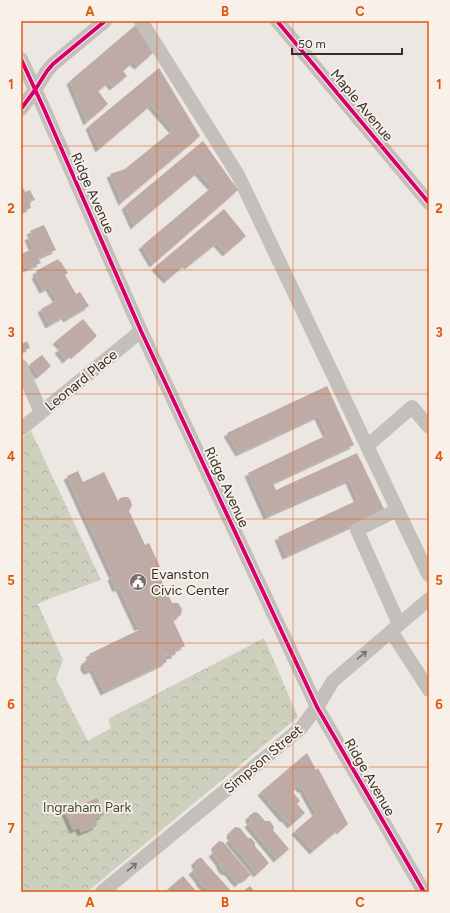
<svg xmlns="http://www.w3.org/2000/svg" width="450" height="913" font-family="Figtree,sans-serif">
<defs>
<pattern id="park-crowns" width="20" height="18" patternUnits="userSpaceOnUse"><rect width="20" height="18" fill="#ced0be"/><path d="M2 6a3 3 0 1 1 6 0M12 15a3 3 0 1 1 6 0" fill="none" stroke="#b2b3a3"/></pattern>
<filter id="shadow"><feDropShadow dx="-3.5" dy="3.5" stdDeviation="0" flood-color="#0004"/></filter>
</defs>
<rect width="100%" height="100%" fill="#ece7e3"/>
<!-- park -->
<path fill="url(#park-crowns)" d="M31 431 101 580 51 598 38 604 63 660 56 679 88 741 111 728 108 719 264 638 298 717 87 892H21V439Z"/>
<!-- building -->
<path fill="#beaba6" filter="url(#shadow)" d="M137 24 153 53 138 66 133 62 123 71 127 76 113 87 109 82 98 91 108 104 87 122 70 81Z
M159 68 200 136 122 202 110 174 125 169 173 130 151 105 99 149 89 126Z
M203 141 238 190 153 264 142 246 212 187 198 172 134 226 125 206Z
M21 186H22L25 192 30 190 35 200 29 202 31 208 21 212Z
M224 209 246 236 226 253 217 243 188 266 186 264 167 280 155 267Z
M44 225 56 250 38 258 41 263 26 269 21 258V254L33 249 28 237 32 235 30 231Z
M58 259 60 262H61L68 273 65 275 76 294 80 292 89 306 67 319 65 316 49 325 41 309 57 300 49 287 43 290 35 275 37 274 36 271Z
M83 319 97 336 74 356 73 354 66 360 58 350 62 347 56 341Z
M27 341 30 348 25 350 22 344Z
M42 355 51 366 39 376 30 364Z
M327 386 354 445 273 483 276 490 357 453 385 511 286 556 278 537 358 500 349 480 267 516 248 473 327 435 318 416 239 453 227 433Z
M78 471 83 482 104 472 118 501 120 498 124 497H128L131 501 132 506 129 511 145 545 149 543 160 567 156 569 172 603H178L182 609 181 614 180 616 176 618H172L185 646 176 650 175 655 170 656 166 655 164 656 167 662 104 692 93 669 89 671H87L84 667V663L86 660 91 658 89 654 143 628 141 626 138 628 119 587 116 589 111 577 113 576 67 476Z
M307 753 316 770 318 768 348 824 340 831 339 829 313 851 295 831 316 813 303 789H301L296 783 294 786 296 789 293 792 300 801 297 804 305 813 291 825 285 818 284 819 261 792Z
M97 798 104 815 94 820 97 826 81 833 79 828 73 830 65 812Z
M254 812 258 813 265 821H270L274 827 273 830 289 849 277 859 248 824 251 821 249 819V816Z
M235 827 240 828 248 838H251L255 843V846L269 863 257 874 229 840 232 837 230 835 231 831Z
M219 841 223 842 224 843 251 875 244 880 243 879 238 884 228 872 224 871 221 867 219 862 212 853 216 850 215 848V845Z
M199 858H202L204 861 232 892H210L207 888 204 887 200 883 199 880 192 871 197 867 195 864V861Z
M183 876 197 892H170L168 889Z
M250 886 255 892H242Z"/>
<g fill="none" stroke-linecap="round" stroke-linejoin="round">
<!-- minor -->
<path stroke="#c5bfbc" stroke-width="14" d="M141 21 238 175 427 572 429 575
M277 21 429 203
M21 59 44 109 141 331 317 707 424 892
M21 109 35 90 47 71 53 64 105 21
M21 366 41 413
M21 429 141 331
M367 446 412 407 429 427
M397 510 357 530 399 624
M391 631 429 690
M102 892 301 728 317 707 333 681 429 599"/>
<!-- cycleway casing -->
<g stroke="#f8f1ea" stroke-width="6">
<path id="cycleway" d="M277 21 429 203
M21 59 44 109 141 331 317 707 424 892
M21 109 35 90 47 71 53 64 105 21"/>
</g>
<!-- cycleway -->
<use href="#cycleway" stroke="#d6006c" stroke-width="4"/>
</g>
<!-- one-way arrows -->
<defs><path id="oneway-shaft" d="M-6 0H5M1.5-3L5.5 0L1.5 3" fill="none" stroke-width="1.6" stroke-linecap="round" stroke-linejoin="round"/></defs>
<g stroke="#766f6c">
<use href="#oneway-shaft" transform="translate(362 655) rotate(-40)"/>
<use href="#oneway-shaft" transform="translate(132 867) rotate(-40)"/>
</g>
<!-- grid -->
<path fill="none" stroke="#df570e" stroke-width="1" stroke-opacity="0.55" d="M157 21V892M293 21V892M21 146H429M21 270H429M21 394H429M21 519H429M21 643H429M21 767H429"/>
<!-- icons -->
<defs>
<g id="civic-disc" transform="scale(0.9)"><circle r="9.5" fill="#766e6b" stroke="#f8f1ea"/><path d="M-.6-6.5H3V-4.5H.6V-3L4-1V1h2V6H-6V1h2V-1L-.6-3ZM-1.2 2.5V6h2.4V2.5Z" fill="#fff"/></g>
</defs>
<g fill-rule="evenodd">
<use href="#civic-disc" x="138" y="582"/>
</g>
<g text-anchor="middle" stroke-width="3.5" stroke-linejoin="round" paint-order="stroke">
<!-- street labels -->
<g font-size="14" fill="#362d2a" stroke="#f8f1ea">
<text transform="translate(362 105) rotate(50)" y="5">Maple Avenue</text>
<text transform="translate(93 193) rotate(66)" y="5">Ridge Avenue</text>
<text transform="translate(81 380) rotate(-39)" y="5">Leonard Place</text>
<text transform="translate(227 487) rotate(65)" y="5">Ridge Avenue</text>
<text transform="translate(263 759) rotate(-40)" y="5">Simpson Street</text>
<text transform="translate(370 777) rotate(60)" y="5">Ridge Avenue</text>
</g>
<!-- poi labels -->
<g font-size="14" fill="#362d2a" stroke="#f8f1ea" text-anchor="start">
<text x="151" y="579">Evanston<tspan x="151" dy="16">Civic Center</tspan></text>
</g>
<!-- park labels -->
<g font-size="14" fill="#485130" stroke="#f8f1ea">
<text x="87" y="812">Ingraham Park</text>
</g>
</g>
<!-- border -->
<rect width="450" height="913" fill="none" stroke="#f8f1ea" stroke-width="44"/>
<!-- scale -->
<path d="M292 48v6h110v-6" fill="none" stroke="#362d2a" stroke-width="2"/>
<text x="298" y="48" font-size="12" fill="#362d2a" stroke="#f8f1ea" stroke-width="3" paint-order="stroke">50 m</text>
<rect x="22" y="22" width="406" height="869" fill="none" stroke="#df570e" stroke-width="1.5"/>
<g font-size="13" text-anchor="middle" font-weight="bold" fill="#df570e">
<text x="90" y="16">A</text>
<text x="225" y="16">B</text>
<text x="360" y="16">C</text>
<text x="11" y="89">1</text>
<text x="439" y="89">1</text>
<text x="11" y="213">2</text>
<text x="439" y="213">2</text>
<text x="11" y="337">3</text>
<text x="439" y="337">3</text>
<text x="11" y="461">4</text>
<text x="439" y="461">4</text>
<text x="11" y="585">5</text>
<text x="439" y="585">5</text>
<text x="11" y="709">6</text>
<text x="439" y="709">6</text>
<text x="11" y="833">7</text>
<text x="439" y="833">7</text>
<text x="90" y="907">A</text>
<text x="225" y="907">B</text>
<text x="360" y="907">C</text>
</g>
</svg>
